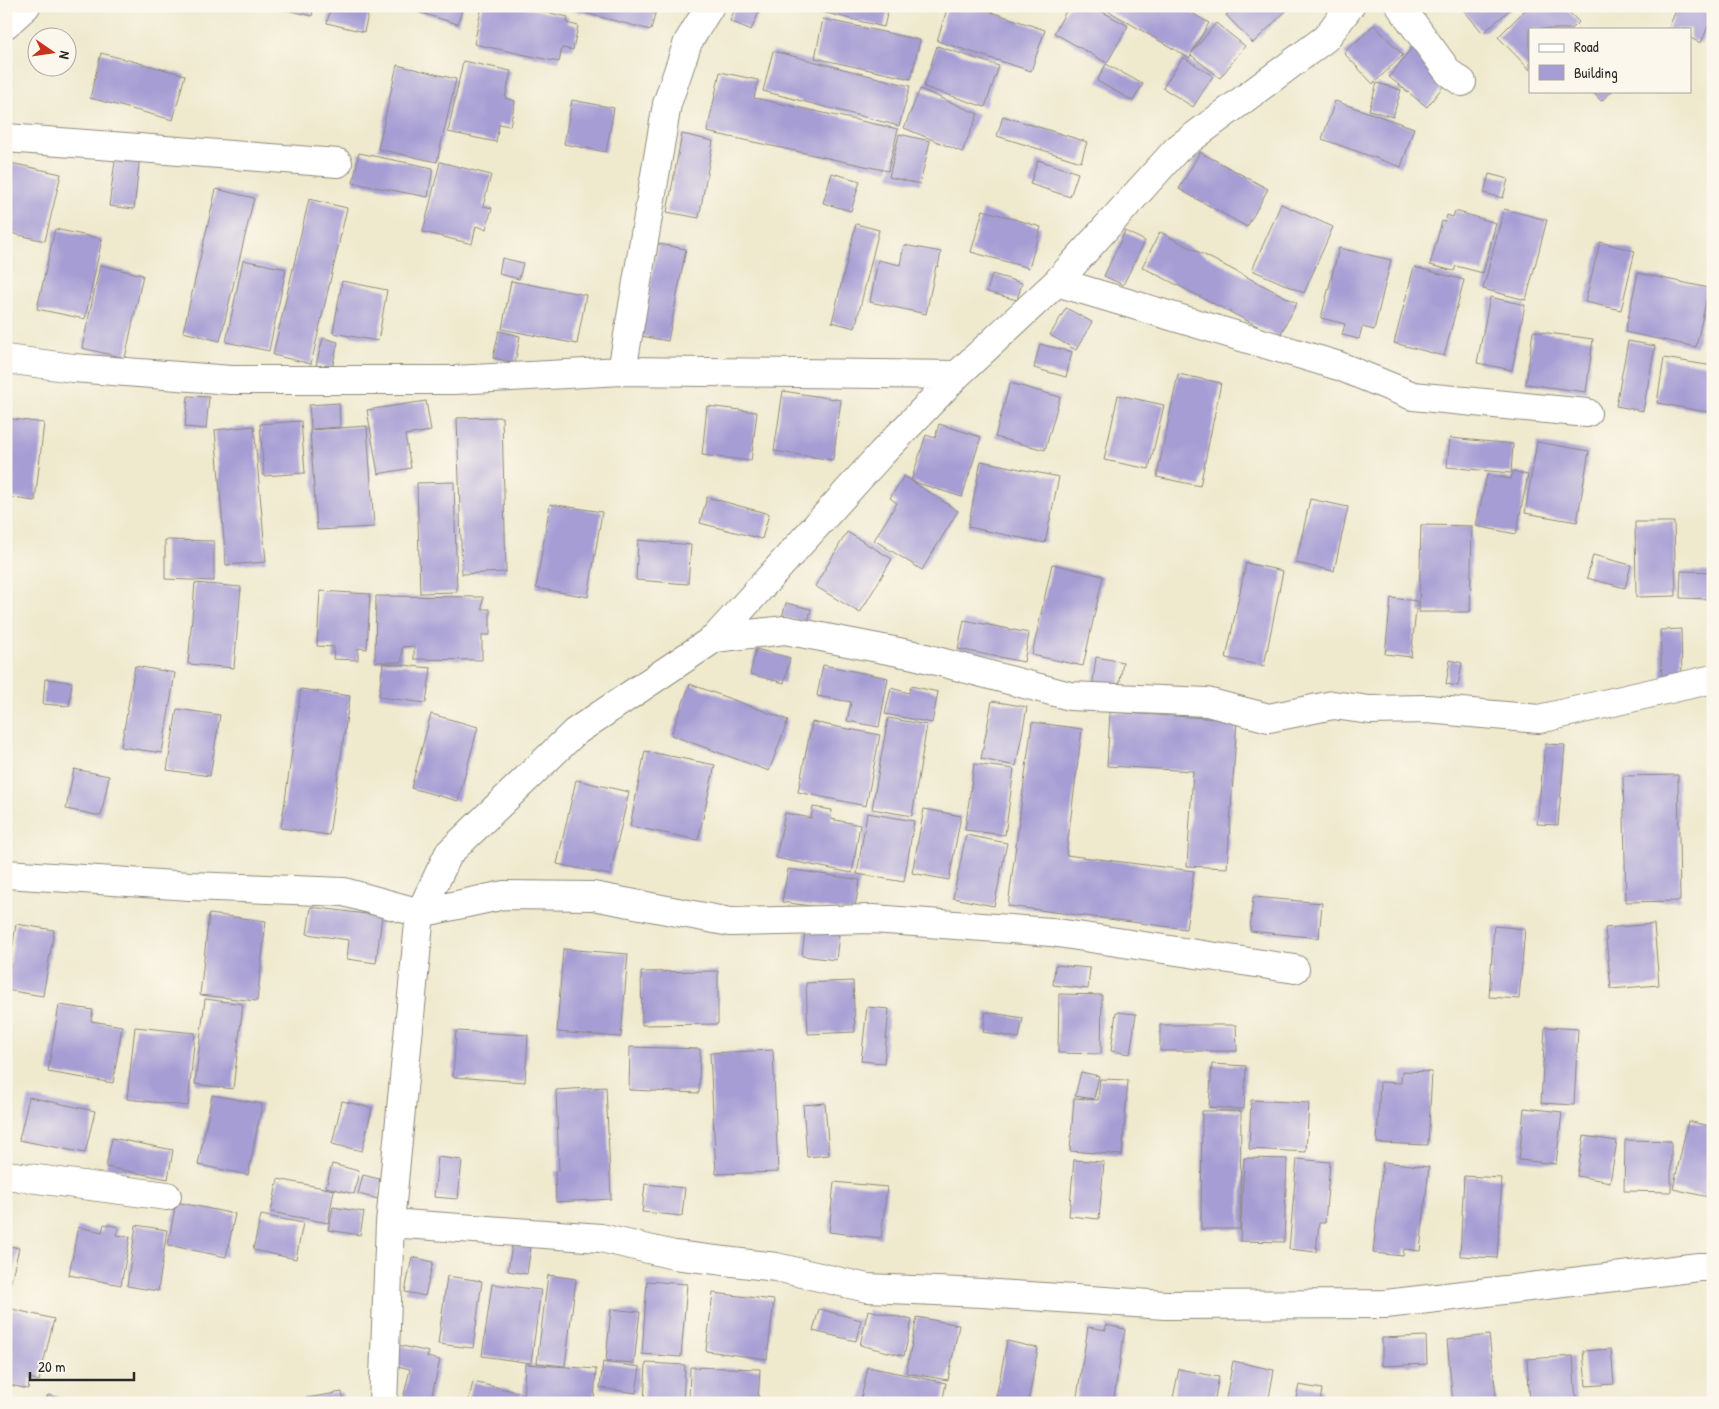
<svg xmlns="http://www.w3.org/2000/svg" width="1719" height="1409" font-family="'Patrick Hand',sans-serif">
<rect width="100%" height="100%" fill="#fbf7ec"/>
<filter id="ink" filterUnits="userSpaceOnUse"><feTurbulence type="fractalNoise" baseFrequency=".02" numOctaves="2"/><feDisplacementMap in="SourceGraphic" scale="10" xChannelSelector="R" yChannelSelector="G"/><feConvolveMatrix kernelMatrix="1 2 1 2 8 2 1 2 1" color-interpolation-filters="sRGB"/></filter>
<filter id="wash" filterUnits="userSpaceOnUse"><feTurbulence type="fractalNoise" baseFrequency=".0096" numOctaves="4" result="noise"/><feDisplacementMap in="SourceGraphic" scale="20" xChannelSelector="R" yChannelSelector="G"/><feGaussianBlur stdDeviation="1.12" result="paint"/><feColorMatrix in="noise" values="0 0 0 0 0 0 0 0 0 0 0 0 0 0 0 0 0 1.4 0 .05"/><feComposite in="paint" operator="in"/></filter>
<g filter="url(#wash)">
<rect width="100%" height="100%" fill="#efe9ce"/>
<g id="blocks">
<!-- building -->
<path fill="#a69dd4" d="M271 6H314L312 16Z
M331 6H370L364 32 327 23Z
M398 6H463L458 24Z
M482 6H518L568 17 567 23 578 26 573 50 562 48 559 62 474 44Z
M557 6H657L651 30Z
M736 6H745L759 12 751 30 730 21Z
M797 6H889L884 27Z
M948 6H973L1045 30 1031 71 937 41Z
M1069 6H1092L1128 26 1107 63 1054 33Z
M1100 6H1180L1209 23 1191 54 1216 23 1245 46 1220 78 1191 55 1189 58Z
M1235 6H1291L1253 43 1226 15Z
M1460 6H1514L1483 33Z
M1529 6H1563L1579 22 1572 29H1530V70L1498 37Z
M1678 6H1713V15L1701 43 1690 38V29H1668Z
M823 19 920 40 911 79 815 58Z
M1374 25 1403 55 1373 84 1344 53Z
M937 46 999 66 985 107 924 87Z
M1413 46 1451 76 1427 107 1389 77Z
M773 51 910 86 899 126 763 91Z
M101 53 185 75 173 120 90 98Z
M1183 57 1213 76 1193 107 1163 88Z
M463 61 511 71 505 98 515 101 510 126 499 124 496 142 448 132Z
M1106 64 1143 84 1133 101 1097 81Z
M397 65 456 79 437 162 378 149Z
M720 72 758 80 754 98 898 129 888 171 707 132Z
M1377 83 1401 90 1393 117 1369 110Z
M920 89 978 114 962 152 904 128Z
M1592 91H1612L1601 101Z
M572 100 614 108 606 152 564 144Z
M1335 101 1414 128 1401 167 1322 139Z
M1003 116 1087 142 1081 162 997 136Z
M682 134 713 141 699 218 667 212Z
M899 134 930 141 920 184 889 177Z
M1200 152 1268 189 1247 227 1179 189Z
M116 153 140 156 134 209 109 206Z
M359 153 433 168 428 197 353 183Z
M1038 160 1078 173 1070 197 1030 184Z
M6 162 61 174 45 241 6 232Z
M440 162 491 175 483 206 492 208 486 229 476 226 472 244 423 232Z
M832 173 860 181 851 211 823 203Z
M1489 174 1508 179 1503 198 1484 193Z
M216 189 254 198 220 341 183 332Z
M309 199 347 208 311 364 273 355Z
M1281 204 1333 227 1304 293 1252 270Z
M1504 209 1547 220 1526 300 1483 289Z
M983 210 1041 227 1029 268 971 252Z
M1455 211 1496 223 1483 273 1456 266 1454 271 1430 265 1442 221 1445 222 1447 215 1453 217Z
M856 224 879 230 855 328 832 322Z
M55 229 102 239 85 319 37 309Z
M1125 231 1145 241 1123 285 1104 276Z
M1160 232 1297 303 1279 337 1142 267Z
M1600 242 1635 251 1621 310 1585 302Z
M658 244 686 249 668 341 641 336Z
M904 245 941 252 938 267 936 266 926 314 870 302 878 260 900 265Z
M1339 248 1391 260 1374 330 1362 327 1359 339 1342 335 1345 324 1321 318Z
M502 258 523 263 519 279 499 274Z
M243 260 286 269 269 351 226 342Z
M100 265 143 275 125 358 82 348Z
M1414 267 1464 280 1444 356 1394 343Z
M1638 273 1709 288 1696 347 1625 332Z
M992 274 1022 283 1017 300 987 292Z
M342 281 387 290 378 341 333 333Z
M511 281 586 295 577 344 502 329Z
M1490 297 1525 305 1512 370 1477 363Z
M1066 308 1092 322 1076 350 1050 335Z
M499 331 520 336 515 363 493 358Z
M1533 331 1593 339 1586 392 1526 384Z
M323 338 338 342 332 368 316 365Z
M1628 341 1655 346 1643 411 1616 406Z
M1040 344 1072 352 1066 377 1034 368Z
M1664 358 1713 366V413L1657 403Z
M1178 374 1221 383 1200 486 1157 477Z
M1010 383 1060 397 1045 450 995 437Z
M783 391 841 400 833 460 774 451Z
M1118 395 1164 405 1149 469 1104 460Z
M188 396 209 397 206 429 185 427Z
M426 401 431 431 405 435 411 468 378 474 367 410Z
M339 403 340 427 311 429 309 405Z
M707 406 757 412 751 461 702 455Z
M502 417 506 572 462 574 457 418Z
M6 418 44 423 35 501 6 497Z
M301 421 305 473 264 476 260 424Z
M939 424 981 437 962 497 911 481 926 435 935 438Z
M254 426 266 562 226 565 215 430Z
M367 426 374 527 317 530 310 430Z
M1450 438 1513 444 1511 473 1447 467Z
M1537 442 1589 451 1577 522 1525 513Z
M981 461 1059 477 1045 543 968 527Z
M1513 471 1528 475 1516 534 1476 526 1487 475 1511 479Z
M904 476 958 511 922 570 874 540 897 503 890 498Z
M454 482 457 592 420 593 417 483Z
M707 497 769 514 762 539 700 523Z
M1310 499 1348 507 1334 571 1296 563Z
M550 504 602 512 588 597 536 588Z
M1635 522H1674L1676 596 1636 597Z
M1421 525 1472 526 1470 612H1419Z
M847 532 892 559 860 613 815 586Z
M165 540 214 541V581L165 579Z
M638 540 691 545 688 584 636 580Z
M1593 555 1631 565 1625 588 1587 578Z
M1246 563 1283 571 1264 666 1226 658Z
M1052 564 1103 576 1083 666 1032 655Z
M1681 571 1713 572V599L1680 598Z
M195 583 241 587 234 668 188 664Z
M320 591 370 594 367 649 358 648V660L333 659 334 647 317 646Z
M376 596 483 597 482 609H490V635H482V660L414 659V646L402 647V662H375Z
M1391 598 1417 601 1411 657 1385 654Z
M786 603 811 609 808 623 782 617Z
M964 620 1029 633 1024 662 958 649Z
M1681 629 1682 680 1662 681 1660 630Z
M756 649 790 658 784 683 750 674Z
M1096 657 1123 662 1118 693 1092 689Z
M1450 660 1462 663 1458 686 1446 684Z
M383 663 431 668 426 703 379 697Z
M823 665 888 678 879 727 847 721 851 702 817 696Z
M135 666 175 673 162 753 121 747Z
M45 679 72 682 69 706 43 704Z
M690 684 788 720 769 771 671 735Z
M911 686 938 692 932 723 885 714 891 688 909 693Z
M301 689 350 696 329 835 281 828Z
M992 701 1027 707 1016 766 981 759Z
M177 709 220 715 210 776 167 770Z
M1110 712 1237 720 1227 868 1187 866 1193 771 1107 766Z
M431 714 478 727 458 801 411 788Z
M888 718 927 725 912 816 872 809Z
M812 722 880 735 866 806 798 792Z
M1032 722 1082 729 1066 855 1194 871 1186 929 1008 906Z
M1545 744 1565 745 1558 825 1537 824Z
M645 751 715 765 698 840 630 826Z
M974 764 1014 769 1005 835 965 830Z
M74 769 109 776 101 816 66 809Z
M1678 775 1680 901 1626 902 1623 776Z
M576 780 629 792 610 875 557 864Z
M813 807 832 810 831 819 860 825 852 873 776 858 785 813 811 818Z
M924 809 961 816 949 880 912 873Z
M867 813 914 821 904 882 857 874Z
M966 835 1007 843 994 906 953 898Z
M788 869 860 880 854 912 782 902Z
M1253 897 1322 903 1319 938 1250 931Z
M311 907 382 916 376 963 347 959 349 940 307 934Z
M209 914 266 921 257 1001 200 995Z
M16 924 54 930 43 996 6 990Z
M1654 924 1659 985 1611 989 1605 928Z
M1494 926 1525 929 1519 999 1489 997Z
M805 931 839 935 836 960 802 956Z
M563 949 628 954 621 1037 557 1032Z
M1055 965 1090 968 1088 989 1053 985Z
M718 971V1024L642 1025 641 972Z
M853 981 855 1032 808 1034 806 983Z
M1059 994 1102 995 1101 1054 1058 1053Z
M205 999 243 1004 233 1089 195 1084Z
M59 1005 93 1010 91 1021 122 1026 113 1083 48 1072Z
M867 1007 889 1009 884 1063 861 1061Z
M986 1012 1023 1018 1019 1038 983 1032Z
M1116 1012 1136 1014 1130 1054 1111 1051Z
M1160 1025H1236L1237 1051H1160Z
M135 1027 195 1033 188 1106 127 1099Z
M1545 1027 1578 1029 1574 1105 1541 1103Z
M456 1031 528 1035 525 1082 453 1077Z
M630 1047 700 1049 699 1093 629 1090Z
M773 1050 778 1172 716 1174 710 1053Z
M1212 1064 1246 1066 1244 1109 1209 1107Z
M1402 1071 1432 1072 1428 1145 1377 1143 1380 1082 1401 1083Z
M1081 1072 1099 1076 1094 1099 1075 1096Z
M1100 1079 1128 1080 1122 1155 1070 1151 1074 1098 1098 1100Z
M606 1087 611 1199 556 1202 555 1171H559L556 1090Z
M212 1095 262 1104 248 1175 198 1165Z
M29 1097 95 1111 85 1153 19 1140Z
M1251 1100 1309 1103 1306 1152 1249 1149Z
M342 1101 372 1108 362 1151 332 1144Z
M825 1103 829 1155 807 1157 803 1105Z
M1524 1108 1562 1112 1556 1164 1519 1160Z
M1202 1111H1241L1240 1229H1201Z
M1688 1121 1713 1127V1198L1673 1189Z
M1584 1136 1617 1141 1610 1182 1577 1176Z
M112 1138 173 1150 168 1179 106 1167Z
M1625 1140 1671 1141V1192L1624 1191Z
M438 1157 462 1160 458 1199 434 1197Z
M1244 1158 1287 1159 1284 1242 1240 1241Z
M1297 1159 1330 1162 1325 1223H1319L1316 1252 1289 1249Z
M1074 1160 1104 1162 1099 1219 1069 1216Z
M1383 1162 1429 1167 1420 1251 1404 1249 1403 1256 1373 1253Z
M332 1164 359 1171 354 1194 326 1187Z
M363 1175 383 1180 378 1199 358 1194Z
M1464 1176 1502 1178 1497 1258 1460 1256Z
M278 1179 334 1190 328 1223 271 1212Z
M834 1182 887 1187 881 1238 829 1232Z
M645 1184 685 1188 682 1216 642 1212Z
M176 1202 235 1214 226 1257 168 1245Z
M333 1207 364 1212 360 1235 328 1230Z
M261 1215 303 1223 296 1259 253 1250Z
M104 1224 119 1227 117 1235 130 1237 121 1285 69 1275 78 1227 102 1232Z
M136 1225 167 1230 158 1291 127 1286Z
M512 1244 531 1246 527 1274 508 1271Z
M6 1245 19 1248 7 1298H6Z
M412 1257 433 1262 425 1296 405 1292Z
M548 1275 576 1279 565 1366 537 1363Z
M447 1276 482 1281 473 1348 438 1344Z
M647 1281 687 1284 681 1357 642 1354Z
M492 1284 541 1290 531 1363 482 1356Z
M713 1293 774 1300 767 1359 706 1351Z
M12 1309 54 1319 39 1381 30 1378 28 1389 10 1385 11 1380 6 1379V1333Z
M611 1309 640 1312 634 1363 606 1361Z
M819 1309 861 1320 856 1341 813 1331Z
M868 1310 912 1320 904 1356 860 1345Z
M917 1317 959 1325 948 1380 906 1373Z
M1106 1325 1125 1329 1113 1403H1076L1088 1327 1106 1330Z
M1489 1335 1497 1403H1453L1447 1340Z
M1426 1336 1427 1364 1382 1366V1338Z
M1007 1341 1038 1348 1028 1403H995Z
M398 1345 429 1352 427 1357 440 1360 430 1403H402L410 1369 393 1365Z
M1611 1349 1614 1384 1586 1386 1583 1351Z
M1573 1356 1576 1403H1530L1527 1359Z
M1233 1361 1274 1370 1268 1403H1225Z
M603 1362 640 1367 636 1393 600 1388Z
M646 1363 685 1365 683 1403H644Z
M525 1364 596 1369 594 1403H523Z
M690 1367 760 1369 758 1403H689Z
M868 1367 946 1383 942 1403H860Z
M1179 1369 1219 1377 1214 1403H1172Z
M473 1382 522 1393 520 1403H468Z
M1299 1385 1322 1389 1320 1403H1295Z
M342 1392 344 1403H297L296 1400Z
M48 1395 78 1402V1403H46Z"/>
</g>
</g>
<g filter="url(#ink)">
<use href="#blocks" fill-opacity="0" stroke="#8d8a7c" stroke-width="1"/>
<g fill="none" stroke-linecap="round" stroke-linejoin="round">
<!-- minor casing -->
<g stroke="#8d8a7c" stroke-width="30">
<path id="minor" d="M1400 6 1449 73 1462 82
M6 24 26 6
M6 138 338 163
M1057 282 1339 366 1413 396 1587 413
M6 359 73 368 231 380H454L622 371 957 375
M622 371 667 104 688 42 710 6
M715 638 785 630 914 655 1070 696 1207 702 1269 718 1333 705 1370 710 1427 709 1539 719 1713 679
M6 874 190 886 344 892 420 913 504 895 593 896 730 922 873 919 1051 932 1295 969
M6 1175 167 1196
M390 1223 601 1238 674 1255 776 1267 867 1288 982 1293 1165 1305 1386 1304 1699 1267H1713
M383 1403 390 1223 420 913 449 853 575 732 715 638 882 453 957 375 1057 282 1177 149 1326 38 1350 6"/>
</g>
<!-- minor -->
<use href="#minor" stroke="#fff" stroke-width="28"/>
</g>
</g>
<!-- margin -->
<rect width="1719" height="1409" fill="none" stroke="#fbf7ec" stroke-width="25"/>
<!-- legend -->
<rect x="1529" y="28" width="162" height="65" fill="#fbf7ec" stroke="#a8a59f"/>
<rect x="1539" y="44" width="25" height="8" fill="#ffffff" stroke="#a8a59f"/>
<text x="1574" y="52" font-size="15" fill="#2b2b2b">Road</text>
<rect x="1539" y="65" width="25" height="15" fill="#a69dd4" stroke="#a8a59f"/>
<text x="1574" y="78" font-size="15" fill="#2b2b2b">Building</text>
<!-- north arrow -->
<g transform="translate(52 52) rotate(103)"><circle r="24" fill="#fbf7ec" stroke="#a8a59f"/>
<path d="M0-4L9 19L0 12L-9 19Z" fill="#c8321e"/>
<text y="-8" font-size="14" font-weight="bold" text-anchor="middle" fill="#2b2b2b">N</text>
</g>
<!-- scale -->
<path d="M30 1372v8h104v-8" fill="none" stroke="#2b2b2b" stroke-width="2.5"/>
<text x="38" y="1372" font-size="15" fill="#2b2b2b" stroke="#fbf7ec" stroke-width="4" paint-order="stroke">20 m</text>
</svg>
